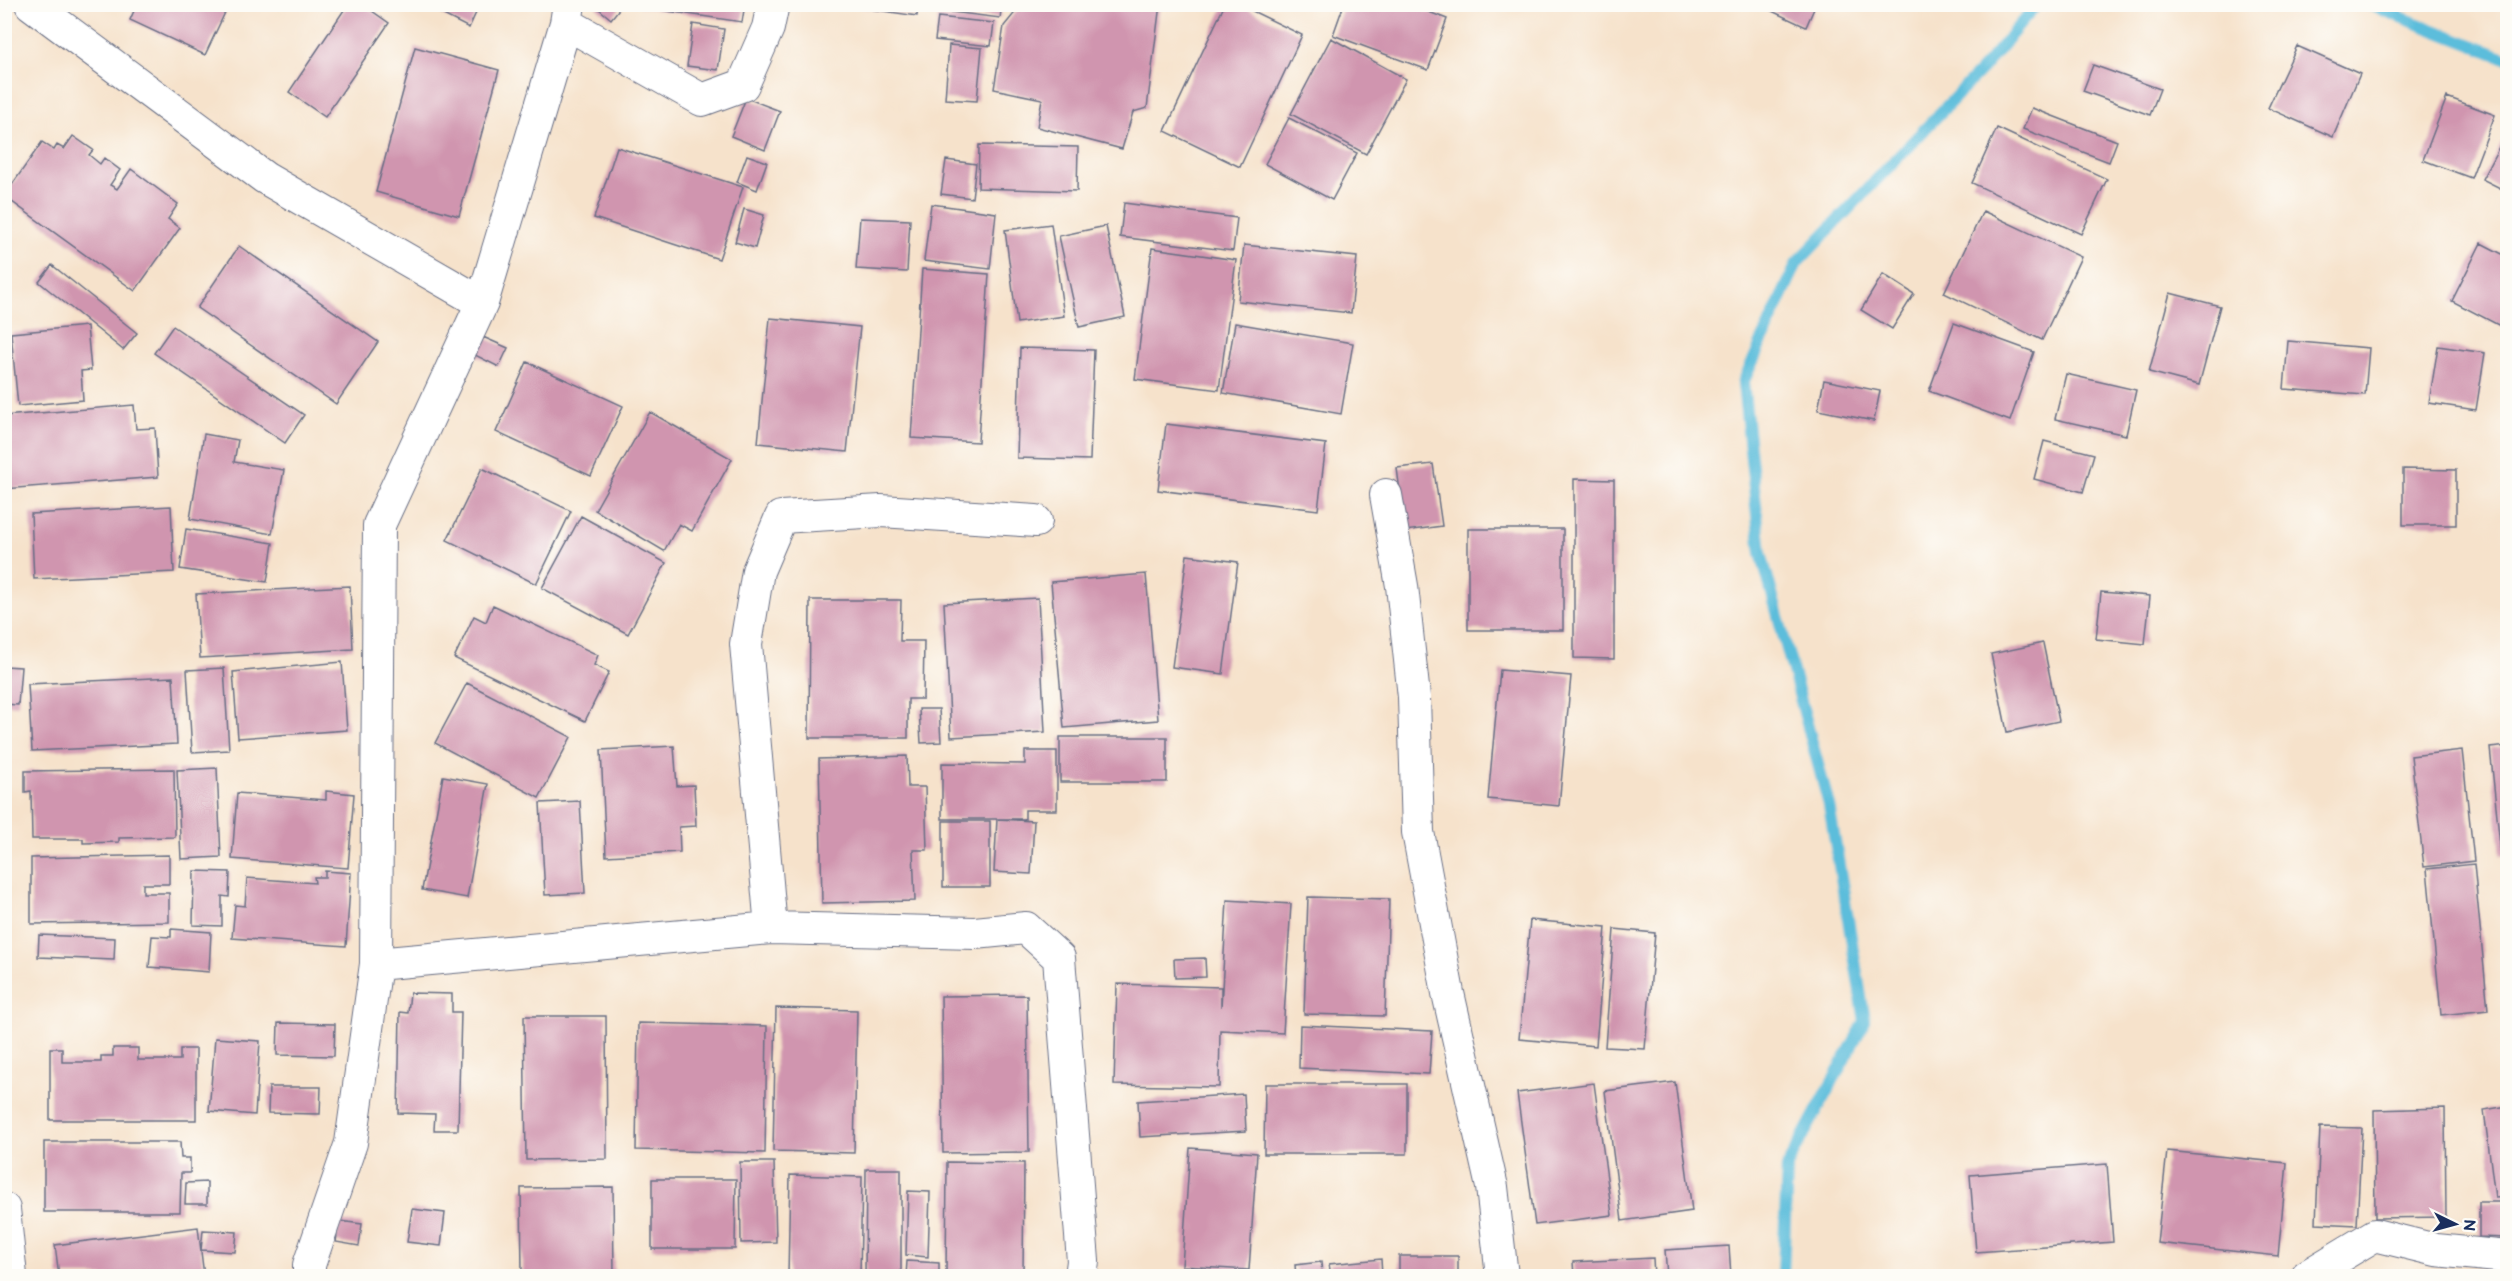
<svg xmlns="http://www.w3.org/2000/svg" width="2512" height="1281" font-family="'Balsamiq Sans',sans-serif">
<rect width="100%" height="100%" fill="#fdfcf7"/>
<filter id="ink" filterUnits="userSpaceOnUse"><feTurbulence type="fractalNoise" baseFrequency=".0167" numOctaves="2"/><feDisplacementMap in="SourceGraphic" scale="12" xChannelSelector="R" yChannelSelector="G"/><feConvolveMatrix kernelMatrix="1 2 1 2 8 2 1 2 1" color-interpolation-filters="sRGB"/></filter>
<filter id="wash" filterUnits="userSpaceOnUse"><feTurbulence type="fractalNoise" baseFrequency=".008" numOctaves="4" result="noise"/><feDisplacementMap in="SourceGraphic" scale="24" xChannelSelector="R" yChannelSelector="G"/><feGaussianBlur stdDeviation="1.35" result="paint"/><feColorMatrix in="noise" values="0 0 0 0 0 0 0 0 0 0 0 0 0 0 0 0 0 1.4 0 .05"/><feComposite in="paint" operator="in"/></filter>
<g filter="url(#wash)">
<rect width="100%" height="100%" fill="#f6e2cb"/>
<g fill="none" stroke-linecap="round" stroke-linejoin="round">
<!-- stream -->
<path stroke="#5cbddb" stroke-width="12" d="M2367 4 2508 59
M1783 1276 1787 1166 1865 1021 1829 805 1761 553 1743 383 1797 263 1984 67 2037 4"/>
</g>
<g id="blocks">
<!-- building -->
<path fill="#d095af" d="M137 4H229L205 55 130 20Z
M348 4H362L389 23 325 117 289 92Z
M422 4H480L469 28Z
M593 4H623L611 19Z
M640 4H745L742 22 640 7Z
M835 4H918L917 16Z
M929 4H1002L1000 18 928 9Z
M1022 4H1160L1147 108 1133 112 1122 149 1037 127 1042 99 994 89 1004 26Z
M1225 4H1238L1302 35 1240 167 1165 131Z
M1344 4H1408L1447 19 1428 70 1333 35Z
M1757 4H1816L1806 27Z
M938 17 994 23 991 46 935 40Z
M693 24 724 29 718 70 687 66Z
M1331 38 1406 79 1366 154 1291 114Z
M949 45 982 48 977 101 945 99Z
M2297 46 2360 74 2333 137 2268 108Z
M415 47 499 70 459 216 376 192Z
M2093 65 2160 89 2150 115 2083 91Z
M2447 97 2495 115 2471 178 2423 160Z
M746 98 780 111 765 150 731 136Z
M2032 108 2117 141 2109 162 2023 129Z
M1289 118 1357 153 1332 200 1265 164Z
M1997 128 2107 179 2081 234 1972 183Z
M2508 130V192L2482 179Z
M73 136 93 150 89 155 100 164 104 158 120 170 110 185 117 189 131 169 178 204 168 219 180 228 135 291 4 196 42 142 54 150 57 145 64 149Z
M979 145 1078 147 1077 191 978 188Z
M617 147 743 187 719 259 594 218Z
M747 155 767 162 757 190 737 182Z
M946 160 976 164 972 198 941 194Z
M1124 203 1237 218 1233 251 1120 237Z
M931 204 996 213 990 269 924 261Z
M744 209 764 215 755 248 735 242Z
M1983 211 2081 257 2042 340 1944 293Z
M860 218 910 220 907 272 856 269Z
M1051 224 1064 316 1017 323 1005 230Z
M1106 226 1125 317 1079 327 1059 236Z
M2481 243 2508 257V330L2452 301Z
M1244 245 1357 257 1351 313 1238 301Z
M239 246 378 342 336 404 197 308Z
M1152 248 1236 260 1219 390 1135 379Z
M52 265 137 333 123 350 39 282Z
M922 269 989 274 978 442 911 438Z
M1883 274 1914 294 1892 329 1861 310Z
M2170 293 2220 306 2199 385 2149 372Z
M770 318 860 327 847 452 758 443Z
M1235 323 1353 343 1341 414 1223 393Z
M1954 323 2034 352 2010 421 1929 391Z
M87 326 91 370 81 371 83 400 18 406 11 333Z
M173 326 304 415 285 443 154 353Z
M483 337 508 348 499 367 475 355Z
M2288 341 2369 348 2365 395 2284 389Z
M2438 346 2485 353 2476 410 2429 403Z
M1020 348 1094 350 1090 460 1017 458Z
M527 362 623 406 591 476 496 432Z
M2066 374 2136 390 2126 435 2055 419Z
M1824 380 1880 391 1874 421 1818 410Z
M134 405 136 429 155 428 158 477 4 489V416Z
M650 412 732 459 692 531 679 524 664 551 595 510Z
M1166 424 1326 444 1318 510 1158 490Z
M204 434 238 440 234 462 284 470 272 534 190 519Z
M2044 441 2094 454 2083 492 2034 479Z
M1433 464 1442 526 1405 531 1397 468Z
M482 468 571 511 536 584 447 540Z
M2403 469 2456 470V525H2403Z
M1574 479 1614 480V659L1574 658Z
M171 506 174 572 34 579 31 514Z
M581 516 666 563 628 634 542 588Z
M186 529 273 543 267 582 180 569Z
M1468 529H1563V630H1468Z
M1187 555 1238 562 1223 674 1172 667Z
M1146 574 1158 720 1064 728 1051 582Z
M350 586 353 649 200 658 196 594Z
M2101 592 2150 596 2145 644 2096 639Z
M1038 598 1045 732 951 737 944 603Z
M810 600H901L900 641H924L923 699H908V738H809Z
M493 605 598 655 594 665 609 672 585 721 454 658 474 616 486 622Z
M2043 643 2059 721 2007 732 1991 654Z
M342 662 347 730 238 738 233 672Z
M4 666 21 667 18 705 4 704Z
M224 668 229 750 192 752 187 670Z
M1500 670 1571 676 1559 806 1488 799Z
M173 677 177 744 32 751 28 684Z
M467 683 571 737 539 798 435 743Z
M919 709H939L941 742 921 743Z
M1060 737H1167V782H1060Z
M674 746 677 786 694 785 696 826 679 827 680 852 606 856 601 750Z
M2508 746V854L2501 855 2490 748Z
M2462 750 2474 861 2424 867 2411 756Z
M1025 751H1057V810H1025V819H942V763L1025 764Z
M907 756 908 787H925L927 850H913L915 901 822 903 819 759Z
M217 768 221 857 181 859 177 770Z
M174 769 175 837 119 838V842L83 843V839H32L31 791 25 792V771Z
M443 776 488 784 467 898 422 890Z
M326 791 354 794 348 868 232 859 237 793 326 800Z
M580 801 585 893 545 895 540 803Z
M997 819 1034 821 1031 874 994 872Z
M943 821H990V887H943Z
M169 855V884H143V893H169V922L31 924V858Z
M2474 864 2488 1010 2441 1015 2427 869Z
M194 871 230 872 229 897 222 896V926L193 925Z
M325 871 351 873 346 946 232 938 235 905 245 906 247 878 315 883 314 877H325Z
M1308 897 1389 899 1385 1016 1304 1014Z
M1227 900 1291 904 1283 1033 1220 1030 1219 1087 1114 1085 1117 984 1221 987V1007Z
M1530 920 1606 927 1596 1046 1519 1039Z
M171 929 211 932 209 972 149 967 152 936 171 937Z
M1614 929 1655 933 1645 1049 1605 1047Z
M39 935 115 938 114 960 38 957Z
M1205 958 1206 977 1175 978 1174 959Z
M410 993 452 994V1012H461L458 1130H434L435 1114 398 1113 400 1012 408 1013Z
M1027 995 1029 1152 943 1153 941 996Z
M776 1008 857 1010 854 1153 773 1151Z
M524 1016H606L607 1159 526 1160Z
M278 1023 335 1024 334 1056 277 1055Z
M638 1023 767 1026 765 1153 636 1150Z
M1300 1025 1432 1031 1429 1074 1299 1068Z
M215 1038 260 1041 255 1115 209 1111Z
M50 1048H62V1062H101V1056H113V1048H138V1060H180V1049H196V1120H50Z
M1675 1082 1692 1211 1622 1221 1605 1091Z
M1594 1083 1612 1215 1535 1225 1517 1093Z
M1265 1084H1407V1154H1264Z
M269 1087H321L320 1114 268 1113Z
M1244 1094 1246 1131 1140 1137 1138 1101Z
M2508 1106V1197L2495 1198 2484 1110Z
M2445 1108 2446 1217 2375 1218 2374 1110Z
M2320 1127 2362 1128 2357 1225 2316 1223Z
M44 1142H180L181 1158H190V1173H181L180 1212H44Z
M1190 1148 1257 1153 1249 1270 1182 1266Z
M2167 1151 2287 1163 2278 1256 2157 1243Z
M740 1162H774L776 1242 741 1243Z
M947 1162 1024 1163 1023 1276H946Z
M2107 1164 2113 1242 1976 1252 1970 1175Z
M866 1169H901V1276H865Z
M790 1175 862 1177 860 1276H788Z
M652 1179H736L735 1249H652Z
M207 1182V1204H185L186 1183Z
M613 1187 614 1276H522L521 1188Z
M908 1191 930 1192 928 1257 906 1255Z
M2479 1202H2508V1238L2479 1237Z
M412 1209 445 1213 441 1246 407 1242Z
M339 1221 362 1224 359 1246 336 1242Z
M198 1227 204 1276H59L55 1245Z
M203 1230 237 1232 235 1252 201 1250Z
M1729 1246 1731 1276H1667L1665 1250Z
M1399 1256H1458V1276H1399Z
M1653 1258 1654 1276H1574L1573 1262Z
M1381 1259 1382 1276H1331L1329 1264Z
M907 1261 939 1263V1276H906Z
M1321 1262 1322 1276H1296L1295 1265Z
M497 1273V1276H460V1275Z
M695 1274H740V1276H695Z"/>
</g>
</g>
<g filter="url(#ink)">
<use href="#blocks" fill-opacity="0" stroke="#686e84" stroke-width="1.5"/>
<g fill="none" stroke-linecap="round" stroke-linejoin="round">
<!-- street casing -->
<g stroke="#686e84" stroke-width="34">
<path id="street" d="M31 4 265 178 482 303
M566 23 702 100 743 85 768 28 773 4
M1386 495 1402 586 1414 697 1418 832 1448 993 1492 1187 1502 1276
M771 928 746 644 758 571 781 517 881 511 1036 521
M376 964 771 928 975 933 1026 928 1059 958 1083 1261 1081 1276
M4 1209 11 1276
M309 1276V1265L351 1143 376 964 379 525 482 303 566 23 569 4
M2307 1276 2375 1235 2436 1250 2508 1257"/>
</g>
<!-- street -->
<use href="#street" stroke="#fff" stroke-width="32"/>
</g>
</g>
<!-- margin -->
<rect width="2512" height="1281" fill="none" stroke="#fdfcf7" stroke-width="24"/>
<!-- north arrow -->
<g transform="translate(2455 1224) rotate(95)" stroke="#fdfcf7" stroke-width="4.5" paint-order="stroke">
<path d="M0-4.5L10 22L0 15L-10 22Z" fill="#1b2f5e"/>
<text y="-9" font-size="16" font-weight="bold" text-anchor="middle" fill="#1b2f5e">N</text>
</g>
</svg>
